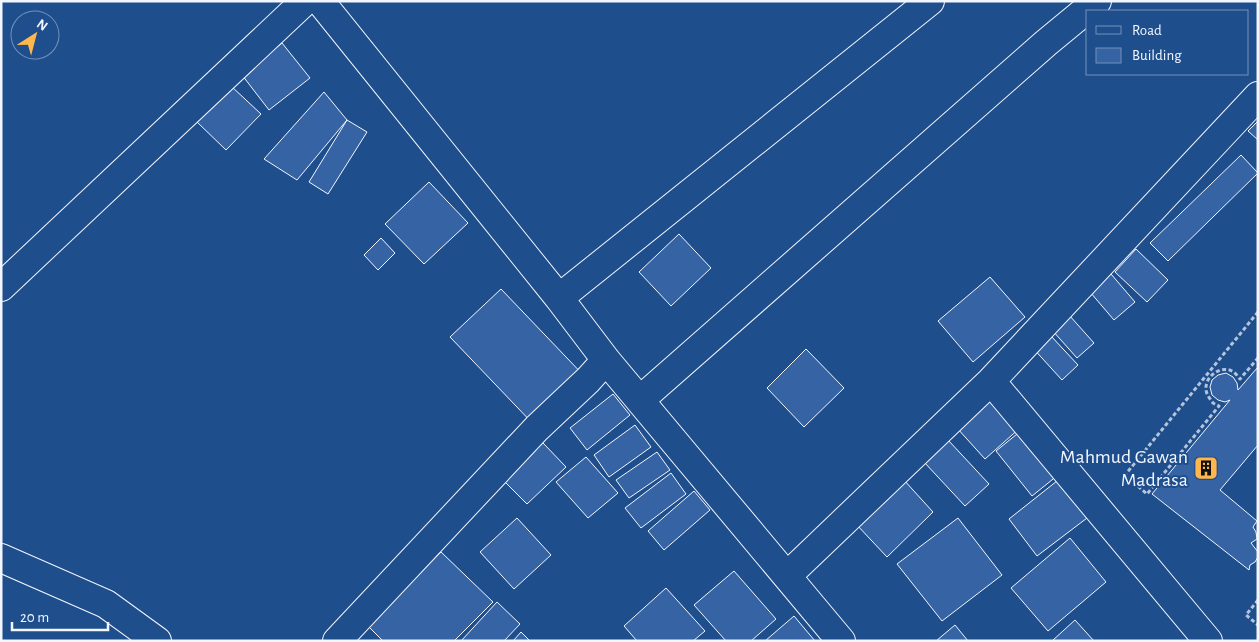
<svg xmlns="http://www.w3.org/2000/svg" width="1259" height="642" font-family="'Alegreya Sans',sans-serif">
<rect width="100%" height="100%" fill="#1f4e8c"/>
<!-- building -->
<path fill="#3563a3" stroke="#f2f6ff" d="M282 43 310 78 269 110 242 75Z
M231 86 261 114 226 150 197 122Z
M324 92 347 120 297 180 264 159Z
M347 120 367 132 328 194 309 182Z
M1258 121V140L1248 131Z
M1241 155 1258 173 1168 261 1150 243Z
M429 182 468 223 424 264 385 224Z
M679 234 711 268 671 306 639 272Z
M381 238 395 253 378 270 364 255Z
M1136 249 1168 280 1147 302 1115 272Z
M1111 274 1135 302 1114 320 1090 292Z
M990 277 1025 317 973 362 938 321Z
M501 289 588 380 537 428 450 337Z
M1069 315 1094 343 1077 358 1052 330Z
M1051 336 1078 365 1062 380 1031 346Z
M806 349 844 388 804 427 767 388Z
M1258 367V445L1220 490 1257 521 1253 527 1256 532 1257 539 1251 543 1258 552V557L1255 562 1250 565 1249 570 1152 494 1230 400 1225 402 1218 400 1212 395 1210 387 1212 380 1218 375 1226 373 1233 377 1237 383 1238 390Z
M613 394 630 415 587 450 570 428Z
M993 396 1021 427 985 459 957 428Z
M635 425 651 447 609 477 594 455Z
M1022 430 1058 475 1032 496 996 451Z
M948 440 989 484 965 506 924 462Z
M543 443 566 467 527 504 504 481Z
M657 452 670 470 629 498 616 480Z
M586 457 618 493 588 518 556 482Z
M671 473 686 494 641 528 625 508Z
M1062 477 1091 515 1037 556 1009 519Z
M903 479 933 512 887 557 856 524Z
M694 491 710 510 664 550 648 531Z
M517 518 551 555 514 589 480 552Z
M958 518 1002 575 942 621 897 564Z
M1070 538 1106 582 1048 631 1011 588Z
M441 552 493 602 454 641H383L368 626Z
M734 571 776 619 751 641H726L694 605Z
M666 588 705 631 693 641H637L624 626Z
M497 602 520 624 504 641H461Z
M794 616 815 641H765Z
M1075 620 1094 641H1052Z
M955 625 968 641H936Z
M521 632 530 641H513Z"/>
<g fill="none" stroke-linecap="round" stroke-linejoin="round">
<!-- minor casing -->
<g stroke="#f2f6ff" stroke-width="30">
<path id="minor" d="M320 1 559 298 606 360 841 641
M1 287 305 1
M559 298 930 1
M640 400 1046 43 1097 1
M1 558 106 604 157 641
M787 576 991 381
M337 641 537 428 588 380 606 360
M1208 641 991 381 1258 96"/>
</g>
<!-- path -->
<path stroke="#b3c4dc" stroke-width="3" stroke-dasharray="4 2.5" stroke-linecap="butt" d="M1258 312 1125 475 1147 494 1219 406 1213 403C1210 399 1206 394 1206 389 1205 377 1220 365 1232 371 1235 372 1238 377 1240 379L1258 358
M1258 600 1246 615 1258 625"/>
<!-- minor -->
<use href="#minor" stroke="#1f4e8c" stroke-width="28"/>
</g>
<!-- icons -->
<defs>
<g id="building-square" transform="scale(1.25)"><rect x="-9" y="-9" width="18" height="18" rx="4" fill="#ffb74d" stroke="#1f4e8c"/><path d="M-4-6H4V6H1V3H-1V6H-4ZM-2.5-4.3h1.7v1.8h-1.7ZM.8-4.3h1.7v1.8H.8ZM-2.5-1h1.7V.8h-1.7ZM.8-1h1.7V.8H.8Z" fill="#111"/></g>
</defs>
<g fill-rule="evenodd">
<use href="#building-square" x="1206" y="468"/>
</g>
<g text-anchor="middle" stroke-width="4" stroke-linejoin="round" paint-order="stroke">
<!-- poi labels -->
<g font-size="20" fill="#f2f6ff" stroke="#1f4e8c" text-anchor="end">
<text x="1188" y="463">Mahmud Gawan<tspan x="1188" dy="23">Madrasa</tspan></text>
</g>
</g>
<!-- border -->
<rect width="1259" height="642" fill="none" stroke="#f2f6ff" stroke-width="5"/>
<!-- legend -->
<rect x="1086" y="10" width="162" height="65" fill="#1f4e8c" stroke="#7391ba"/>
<rect x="1096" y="26" width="25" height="8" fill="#1f4e8c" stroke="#7391ba"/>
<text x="1132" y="35" font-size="15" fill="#f2f6ff">Road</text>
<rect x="1096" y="48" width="25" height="15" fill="#3563a3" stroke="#7391ba"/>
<text x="1132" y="60" font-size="15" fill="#f2f6ff">Building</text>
<!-- north arrow -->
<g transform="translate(35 35) rotate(36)"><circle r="24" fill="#1f4e8c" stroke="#7391ba"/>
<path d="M0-4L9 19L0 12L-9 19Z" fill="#ffb74d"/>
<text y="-8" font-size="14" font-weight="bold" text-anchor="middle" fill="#f2f6ff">N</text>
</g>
<!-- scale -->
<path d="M12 622v8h96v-8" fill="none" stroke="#f2f6ff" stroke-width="2.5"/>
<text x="20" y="622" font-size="15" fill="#f2f6ff" stroke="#1f4e8c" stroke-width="4" paint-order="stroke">20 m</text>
</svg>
